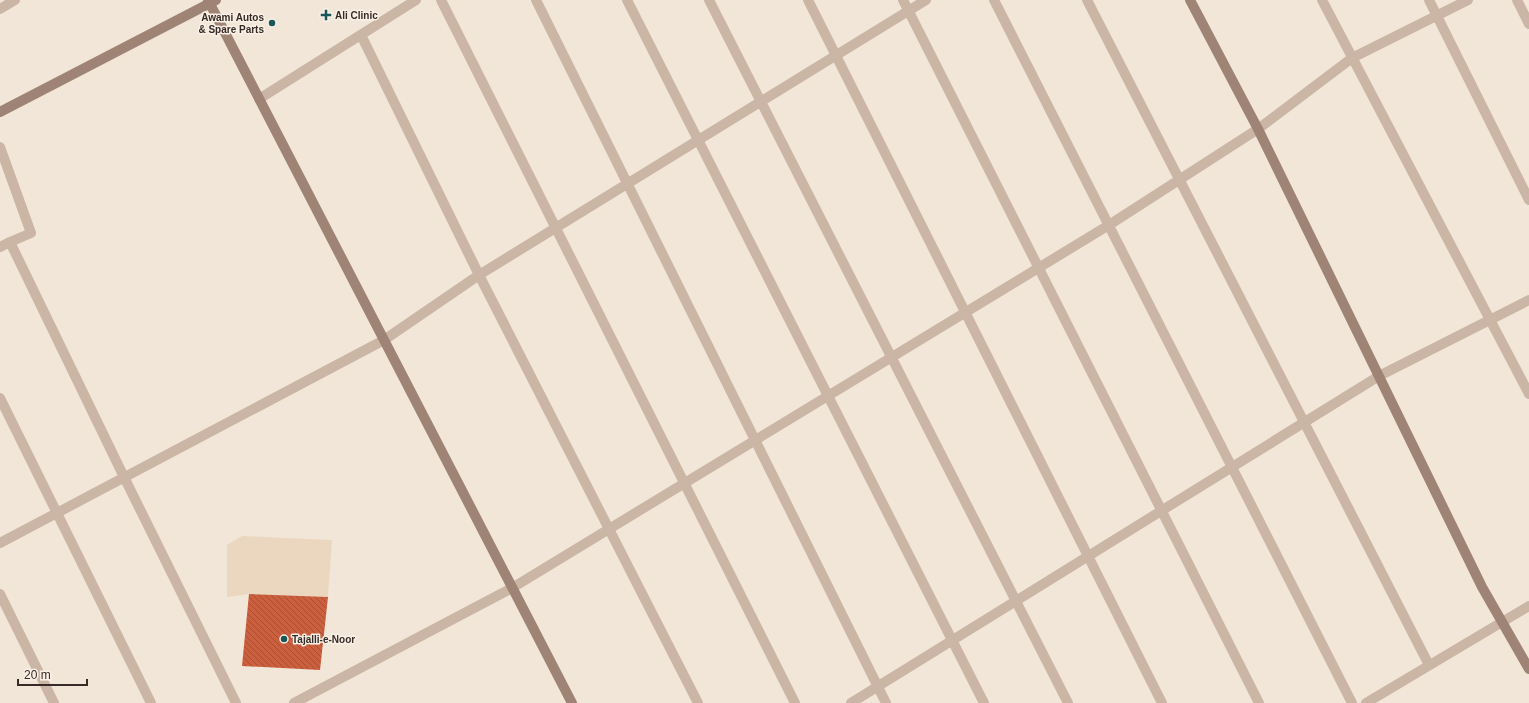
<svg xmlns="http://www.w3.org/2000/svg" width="1529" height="703" font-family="Arial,sans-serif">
<defs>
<pattern id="building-back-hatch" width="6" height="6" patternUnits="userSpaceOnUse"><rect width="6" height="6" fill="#cb5f3e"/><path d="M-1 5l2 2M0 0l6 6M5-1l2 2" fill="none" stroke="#a64f34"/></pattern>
</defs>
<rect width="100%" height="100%" fill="#f2e6d9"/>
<!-- plaza -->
<path fill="#ebd7bf" d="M242 536 332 540 328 597 249 594 227 597V545Z"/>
<!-- building -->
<path fill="url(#building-back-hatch)" d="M249 594 328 597 320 670 242 666Z"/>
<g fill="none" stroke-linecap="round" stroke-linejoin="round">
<!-- street -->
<path stroke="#cbb6a5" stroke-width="10" d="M441 0 795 703
M536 0 886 703
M627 0 984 703
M709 0 1068 703
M808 0 1162 703
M903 0 1259 703
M994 0 1352 703
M1087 0 1429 665
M1322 0 1529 394
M1429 0 1529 200
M1517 0 1529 24
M0 9 15 0
M361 35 479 275 698 703
M259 99 416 0
M0 147 31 233 10 242 124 477 236 703
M0 247 10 242
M0 398 151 703
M0 543 384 340 479 275 926 0
M0 594 54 703
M294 703 512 588 1109 225 1258 129 1352 58 1468 0
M851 703 1379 376 1529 300
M1366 703 1529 606"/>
<!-- secondary -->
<path stroke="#9f8476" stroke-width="10" d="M208 0 572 703
M1190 0 1258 129 1482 587 1529 669
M0 112 216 0"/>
</g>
<!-- markers -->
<g fill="#1a5659" stroke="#faf0e6" stroke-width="1.5">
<path d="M324 9h4v4h4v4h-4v4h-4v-4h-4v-4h4z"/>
<circle cx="272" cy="23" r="4"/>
<circle cx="284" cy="639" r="4"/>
</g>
<g text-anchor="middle" stroke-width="3" stroke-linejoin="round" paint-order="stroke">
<!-- poi labels -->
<g font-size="10" font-weight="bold" fill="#362b26" stroke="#faf0e6" text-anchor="start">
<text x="335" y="19">Ali Clinic</text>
<text x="264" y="21" text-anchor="end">Awami Autos<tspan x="264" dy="12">&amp; Spare Parts</tspan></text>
<text x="292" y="643">Tajalli-e-Noor</text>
</g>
</g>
<!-- scale -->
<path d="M18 679v6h69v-6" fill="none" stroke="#362b26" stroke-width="2"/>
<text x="24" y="679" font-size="12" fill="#362b26" stroke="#faf0e6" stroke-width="3" paint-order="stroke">20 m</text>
</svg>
